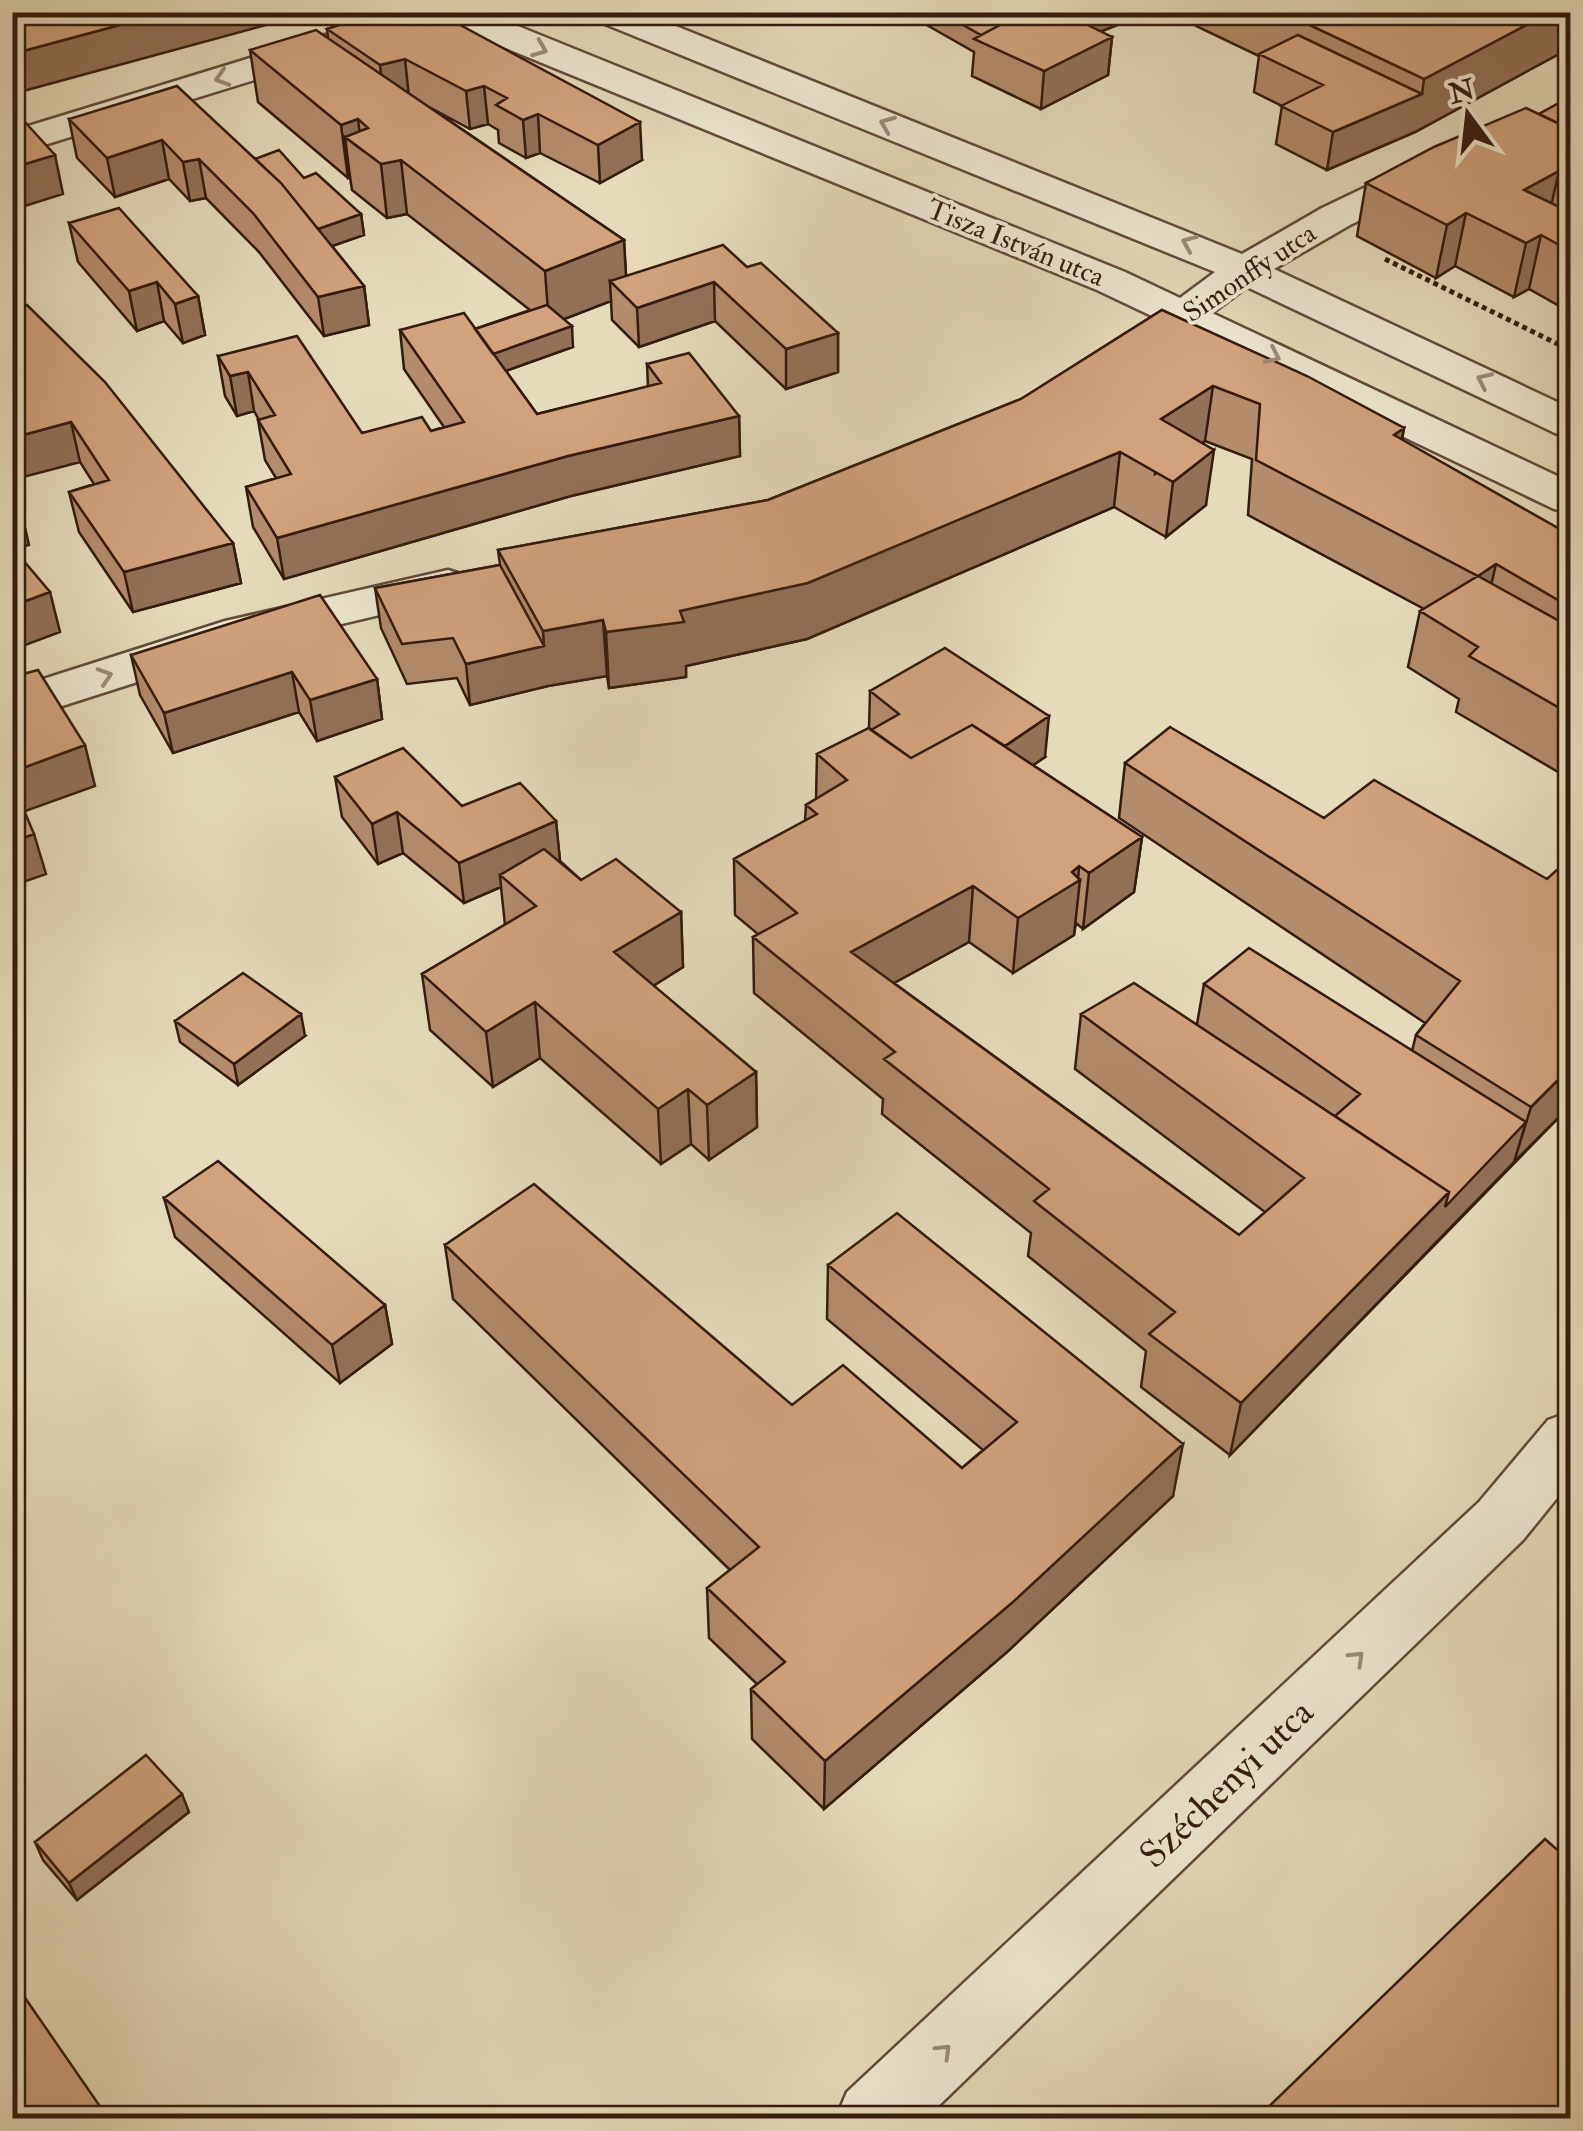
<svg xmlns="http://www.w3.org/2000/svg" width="1583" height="2131" font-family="'IM FELL Double Pica',serif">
<rect width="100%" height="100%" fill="#e5dbba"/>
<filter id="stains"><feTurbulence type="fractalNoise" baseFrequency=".002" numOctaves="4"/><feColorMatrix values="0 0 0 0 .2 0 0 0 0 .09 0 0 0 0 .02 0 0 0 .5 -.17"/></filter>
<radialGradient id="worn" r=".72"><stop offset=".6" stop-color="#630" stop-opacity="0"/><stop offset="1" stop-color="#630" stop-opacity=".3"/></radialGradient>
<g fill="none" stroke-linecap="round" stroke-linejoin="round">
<!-- minor casing -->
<g stroke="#604b3a" stroke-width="5">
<path id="minor" d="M432 12H483L1125 272 1180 298 1215 272 595 20 590 12H641L1242 254 1322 208 1416 163 1430 159 1444 163 1449 171 1444 179 1350 225 1274 269 1570 408V437L1555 433 1247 287 1212 313 1570 482V512L1554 509 1187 333C1162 351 1137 376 1105 368L1099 359 1105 350 1154 317 1097 290 437 20Z
M325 35 338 38 343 46 338 54 12 155V131Z
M448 570 464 575 471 585 464 595 253 645 12 722V689L225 621Z
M1570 1412V1482L1523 1540 926 2118H836L847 2092 1479 1502 1548 1420Z"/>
</g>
<!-- path -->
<path stroke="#341b0f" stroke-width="5" stroke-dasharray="5 4" stroke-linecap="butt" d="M1385 259 1570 350"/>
<!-- minor -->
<use href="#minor" fill="#eee8d2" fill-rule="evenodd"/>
</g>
<!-- wall -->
<path fill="#b48b6b" stroke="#341b0f" stroke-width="2.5" d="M378 12 642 160 600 183 540 153 526 158 499 143 498 130 488 124 470 129 431 108 624 240 626 276 747 267 838 333V372L786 389 715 321 639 347 612 320 611 301 564 319 573 347 506 371 537 414 648 387 647 364 739 416 740 456 571 496 284 579 253 527 246 487 276 478 265 460 258 420H259L254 411 237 416 225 396 218 356 362 433 431 431 444 427 404 369 400 330 475 329 530 310 407 214 387 218 352 190 350 177 348 178 258 102 250 50 328 38 327 29Z
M904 12H982L1002 24 1017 16 1011 12H1125V22L1102 31V33L1112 37 1108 75 1041 109 972 76 974 52Z
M1197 12H1407L1420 18 1570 12V48L1415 132 1327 170 1276 144 1282 106 1254 92 1259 56 1196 26Z
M1570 97V312L1529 289 1514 297 1455 266 1436 278 1357 236 1366 183 1539 114Z
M69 119 255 159 304 178 361 214 364 235 332 246 364 286 369 325 324 336 259 252 206 198 190 201 169 179 115 197 77 158Z
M69 223 198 296 205 335 183 343 164 321 137 331 78 262Z
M13 309 233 543 241 583 133 612 79 532 69 492 94 484 80 462Z
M1162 310 1404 428 1402 440 1570 535V779L1456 712 1459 699 1408 667 1420 611 1424 609 1248 515 1252 459 1205 441 1202 443 1206 505 1166 537 1114 507 807 639 686 666V677L609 688 607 676 548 686 470 705 457 678 407 684 381 628 375 588 500 565 498 550 768 500 1021 399Z
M131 655 377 679 382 719 317 741 299 712 173 753 140 695Z
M870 691 1045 757 1033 765 1142 837 1134 892 1083 929 1076 923 1074 935 1013 973 969 942 894 983 1239 1235 1265 1212 1075 1069 1081 1014 1197 1024 1204 984 1412 1051 1416 1035 1425 1023 1119 818 1125 763 1547 879 1570 1106 1230 1455 1141 1387 1146 1351 1028 1256 1031 1233 882 1114 883 1099 754 993 753 937 758 934 735 915 734 859 805 821 806 805 816 799 817 754 869 728Z
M335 777 462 806 556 821 560 861 581 880 681 912 683 967 653 986 756 1072 757 1127 709 1160 691 1144 661 1164 540 1058 493 1087 430 1030 422 974 505 925 501 887 464 903 403 853 378 864 342 817Z
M175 1021 305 1036 238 1085 180 1042Z
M164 1198 385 1305 392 1344 340 1383 175 1237Z
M445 1245 792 1405 962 1468 983 1450 827 1319 828 1265 1173 1496 1007 1652 824 1809 752 1739 751 1689 757 1684 709 1638 707 1588 730 1570 453 1299Z
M189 1812 77 1900 43 1860 35 1842Z"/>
<!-- shaded-wall -->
<path fill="#927157" stroke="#341b0f" stroke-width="2.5" d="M168 12 310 13 12 94V54Z
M1081 12H1125V22L1102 31 1101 42 1075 51 1078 13Z
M1551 12H1570V48L1415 132 1327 170 1333 132 1422 94 1424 79Z
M1112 37 1108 75 1041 109 1044 71Z
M405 59 409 97 384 103 380 65Z
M484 86 488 124 470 129 466 91Z
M538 114 540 153 526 158 523 120Z
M358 119 362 150 345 137 350 177 348 178 341 125Z
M640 122 642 160 600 183 598 145Z
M162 140 169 179 115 197 107 158Z
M55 155 63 194 12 210V168Z
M199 159 206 198 190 201 183 162Z
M401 160 407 214 387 218 381 164Z
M1559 171 1547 224 1524 190Z
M1466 213 1455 266 1436 278 1447 225Z
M361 214 364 235 312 253 309 232Z
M1541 235 1529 289 1514 297 1526 243Z
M624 240 627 294 610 281 611 301 549 325 545 271Z
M157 282 164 321 137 331 129 291Z
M714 282 715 321 639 347 637 308Z
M364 286 369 325 324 336 318 297Z
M198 296 205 335 183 343 175 304Z
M572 326 573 347 486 378 484 357Z
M838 333V372L786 389V349Z
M248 372 254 411 237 416 230 376Z
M1213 386 1205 441 1155 474 1161 419Z
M739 416 740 456 571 496 284 579 277 538 568 456Z
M71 422 80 462 12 480V438Z
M1404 428 1393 483 1394 435Z
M1214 450 1206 505 1166 537 1173 482Z
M1120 452 1114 507 807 639 686 666V677L609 688 606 632 680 611Z
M24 523 29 545 12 550V527Z
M233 543 241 583 133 612 124 572Z
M1496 564 1483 620 1478 576Z
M50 592 60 632 12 650V606Z
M603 620 607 676 548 686 470 705 466 664 544 646 543 631Z
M292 672 299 712 173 753 164 713Z
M377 679 382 719 317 741 310 700Z
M1049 716 1045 757 992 794 995 753Z
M85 745 95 786 20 813 12 786V772Z
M397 812 403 853 378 864 372 824Z
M556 821 560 861 500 875 501 887 464 903 459 863Z
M34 834 46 874 12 886V842Z
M1142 837 1134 892 1083 929 1089 873Z
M1079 866 1078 881 1080 880 1074 935 1013 973 1018 918Z
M973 886 969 942 850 1007 851 952Z
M681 912 683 967 618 1008 614 952Z
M535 1002 540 1058 493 1087 486 1032Z
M301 1014 305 1036 238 1085 234 1064Z
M1570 1068V1106L1514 1162 1531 1107Z
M756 1072 757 1127 709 1160 707 1105Z
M688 1089 691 1144 661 1164 658 1109Z
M1526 1122 1514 1162 1230 1455 1241 1403 1449 1192Z
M385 1305 392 1344 340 1383 332 1345Z
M1183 1444 1173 1496 1007 1652 824 1809 825 1761Z
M182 1794 189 1812 77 1900 69 1883Z"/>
<!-- building -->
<path fill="#d1a27c" stroke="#341b0f" stroke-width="2.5" d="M12 12H168L12 54Z
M378 12H436L640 122 598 145 538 114 523 120 496 105 507 98 484 86 466 91 405 59 380 65 327 29Z
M940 12H982L1002 24 981 35Z
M1024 12H1061L1112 37 1044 71 974 39Z
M1282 12H1407L1420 18 1431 12H1551L1424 79Z
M316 30 624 240 545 271 401 160 381 164 345 137 368 128 358 119 341 125 250 50Z
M1298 35 1422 94 1333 132 1281 106 1323 85 1259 54Z
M177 86 281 183 364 286 318 297 253 213 199 159 183 162 162 140 107 158 69 119Z
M1570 97V129L1539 114Z
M1526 108 1570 129V176L1559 171 1524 190 1570 212V251L1541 235 1526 243 1466 213 1447 225 1366 183 1434 147Z
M24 121 55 155 12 168V124Z
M279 150 304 178 316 173 361 214 318 229 281 183 255 159Z
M119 208 198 296 175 304 157 282 129 291 69 223Z
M723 245 747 267 761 263 838 333 786 349 714 282 637 308 610 281Z
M27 305 105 382 233 543 124 572 69 492 109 480 71 422 12 438V310Z
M547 305 572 326 493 354 475 329Z
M1162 310 1307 376 1404 428 1394 435 1570 535V607L1496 564 1478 576 1256 460 1260 404 1213 386 1161 419 1214 450 1173 482 1120 452 808 583 680 611 684 622 606 632 603 620 543 631 498 550 768 500 1021 399Z
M464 313 537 414 661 383 647 364 689 353 739 416 568 456 277 538 246 487 291 474 258 420 275 415 248 372 230 376 218 356 297 336 362 433 422 417 431 431 464 422 400 330Z
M12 504 24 523 12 527Z
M12 547 50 592 12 606Z
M500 565 544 646 466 664 453 638 402 644 375 588Z
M1478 576 1570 627V714L1469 656 1478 647 1420 611Z
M320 595 377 679 310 700 292 672 164 713 131 655Z
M945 648 1049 716 1005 746 972 725 911 758 871 730 899 714 870 691Z
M38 670 85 745 12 772V677Z
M972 725 1142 837 1089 873 1079 866 1072 872 1080 880 1018 918 973 886 851 952 1239 1235 1304 1178 1081 1014 1134 983 1449 1192 1241 1403 1149 1334 1175 1312 1034 1201 1049 1189 884 1059 895 1052 753 937 797 913 734 859 817 814 806 805 847 780 817 754 869 728 911 758Z
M1170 727 1324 818 1374 780 1547 879 1570 858V1068L1531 1107 1416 1035 1460 981 1125 763Z
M403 748 462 806 520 783 556 821 459 863 397 812 372 824 335 777Z
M12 782 34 834 12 842Z
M544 849 581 880 616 859 681 912 614 952 756 1072 707 1105 688 1089 658 1109 535 1002 486 1032 422 974 536 906 500 875Z
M1249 948 1526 1122 1445 1207 1449 1192 1335 1116 1360 1094 1204 984Z
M243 973 301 1014 234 1064 175 1021Z
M218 1161 385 1305 332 1345 164 1198Z
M534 1184 792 1405 843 1365 962 1468 1017 1422 828 1265 897 1213 1183 1444 1013 1602 825 1761 751 1689 785 1662 707 1588 759 1547 445 1245Z
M146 1755 182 1794 69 1883 35 1842Z
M1545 1839 1570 1861V2118H1257Z
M12 1979 108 2118H12Z"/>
<!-- one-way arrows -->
<defs><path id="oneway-chevron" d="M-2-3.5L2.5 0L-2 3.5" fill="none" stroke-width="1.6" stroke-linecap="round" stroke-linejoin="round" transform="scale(2.5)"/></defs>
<g stroke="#9a8c7a">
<use href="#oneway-chevron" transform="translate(540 49) rotate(22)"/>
<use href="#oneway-chevron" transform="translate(222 78) rotate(163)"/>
<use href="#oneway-chevron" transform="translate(887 124) rotate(-158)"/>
<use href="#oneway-chevron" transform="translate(1189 243) rotate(-157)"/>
<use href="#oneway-chevron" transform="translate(1273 356) rotate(25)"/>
<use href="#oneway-chevron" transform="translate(1484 380) rotate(-155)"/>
<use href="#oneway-chevron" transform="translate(105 676) rotate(-18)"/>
<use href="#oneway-chevron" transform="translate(1357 1658) rotate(-44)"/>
<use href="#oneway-chevron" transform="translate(944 2051) rotate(-44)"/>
</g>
<g text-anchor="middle" stroke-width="8" stroke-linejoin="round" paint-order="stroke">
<!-- far-street labels -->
<g font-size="28" fill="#341b0f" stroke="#eee8d2">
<text transform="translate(1016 242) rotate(22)" y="10">Tisza István utca</text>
<text transform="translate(1249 272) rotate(-34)" y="10">Simonffy utca</text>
</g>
<!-- near-street labels -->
<g font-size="38" fill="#341b0f" stroke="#eee8d2">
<text transform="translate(1226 1783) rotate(-44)" y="13">Széchenyi utca</text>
</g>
</g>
<!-- margin -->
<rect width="1583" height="2131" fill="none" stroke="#e5dbba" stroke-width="50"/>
<rect x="15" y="15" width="1553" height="2101" fill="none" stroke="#341b0f" stroke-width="5"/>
<rect x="25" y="25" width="1533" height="2081" fill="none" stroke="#341b0f" stroke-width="2.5"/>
<!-- north arrow -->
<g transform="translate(1468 115) rotate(345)" stroke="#eee8d2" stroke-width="8" paint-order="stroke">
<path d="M0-8L18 38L0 25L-18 38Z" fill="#341b0f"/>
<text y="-15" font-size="28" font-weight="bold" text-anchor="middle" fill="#341b0f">N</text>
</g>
<rect width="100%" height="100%" filter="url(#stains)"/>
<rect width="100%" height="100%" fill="url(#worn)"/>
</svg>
